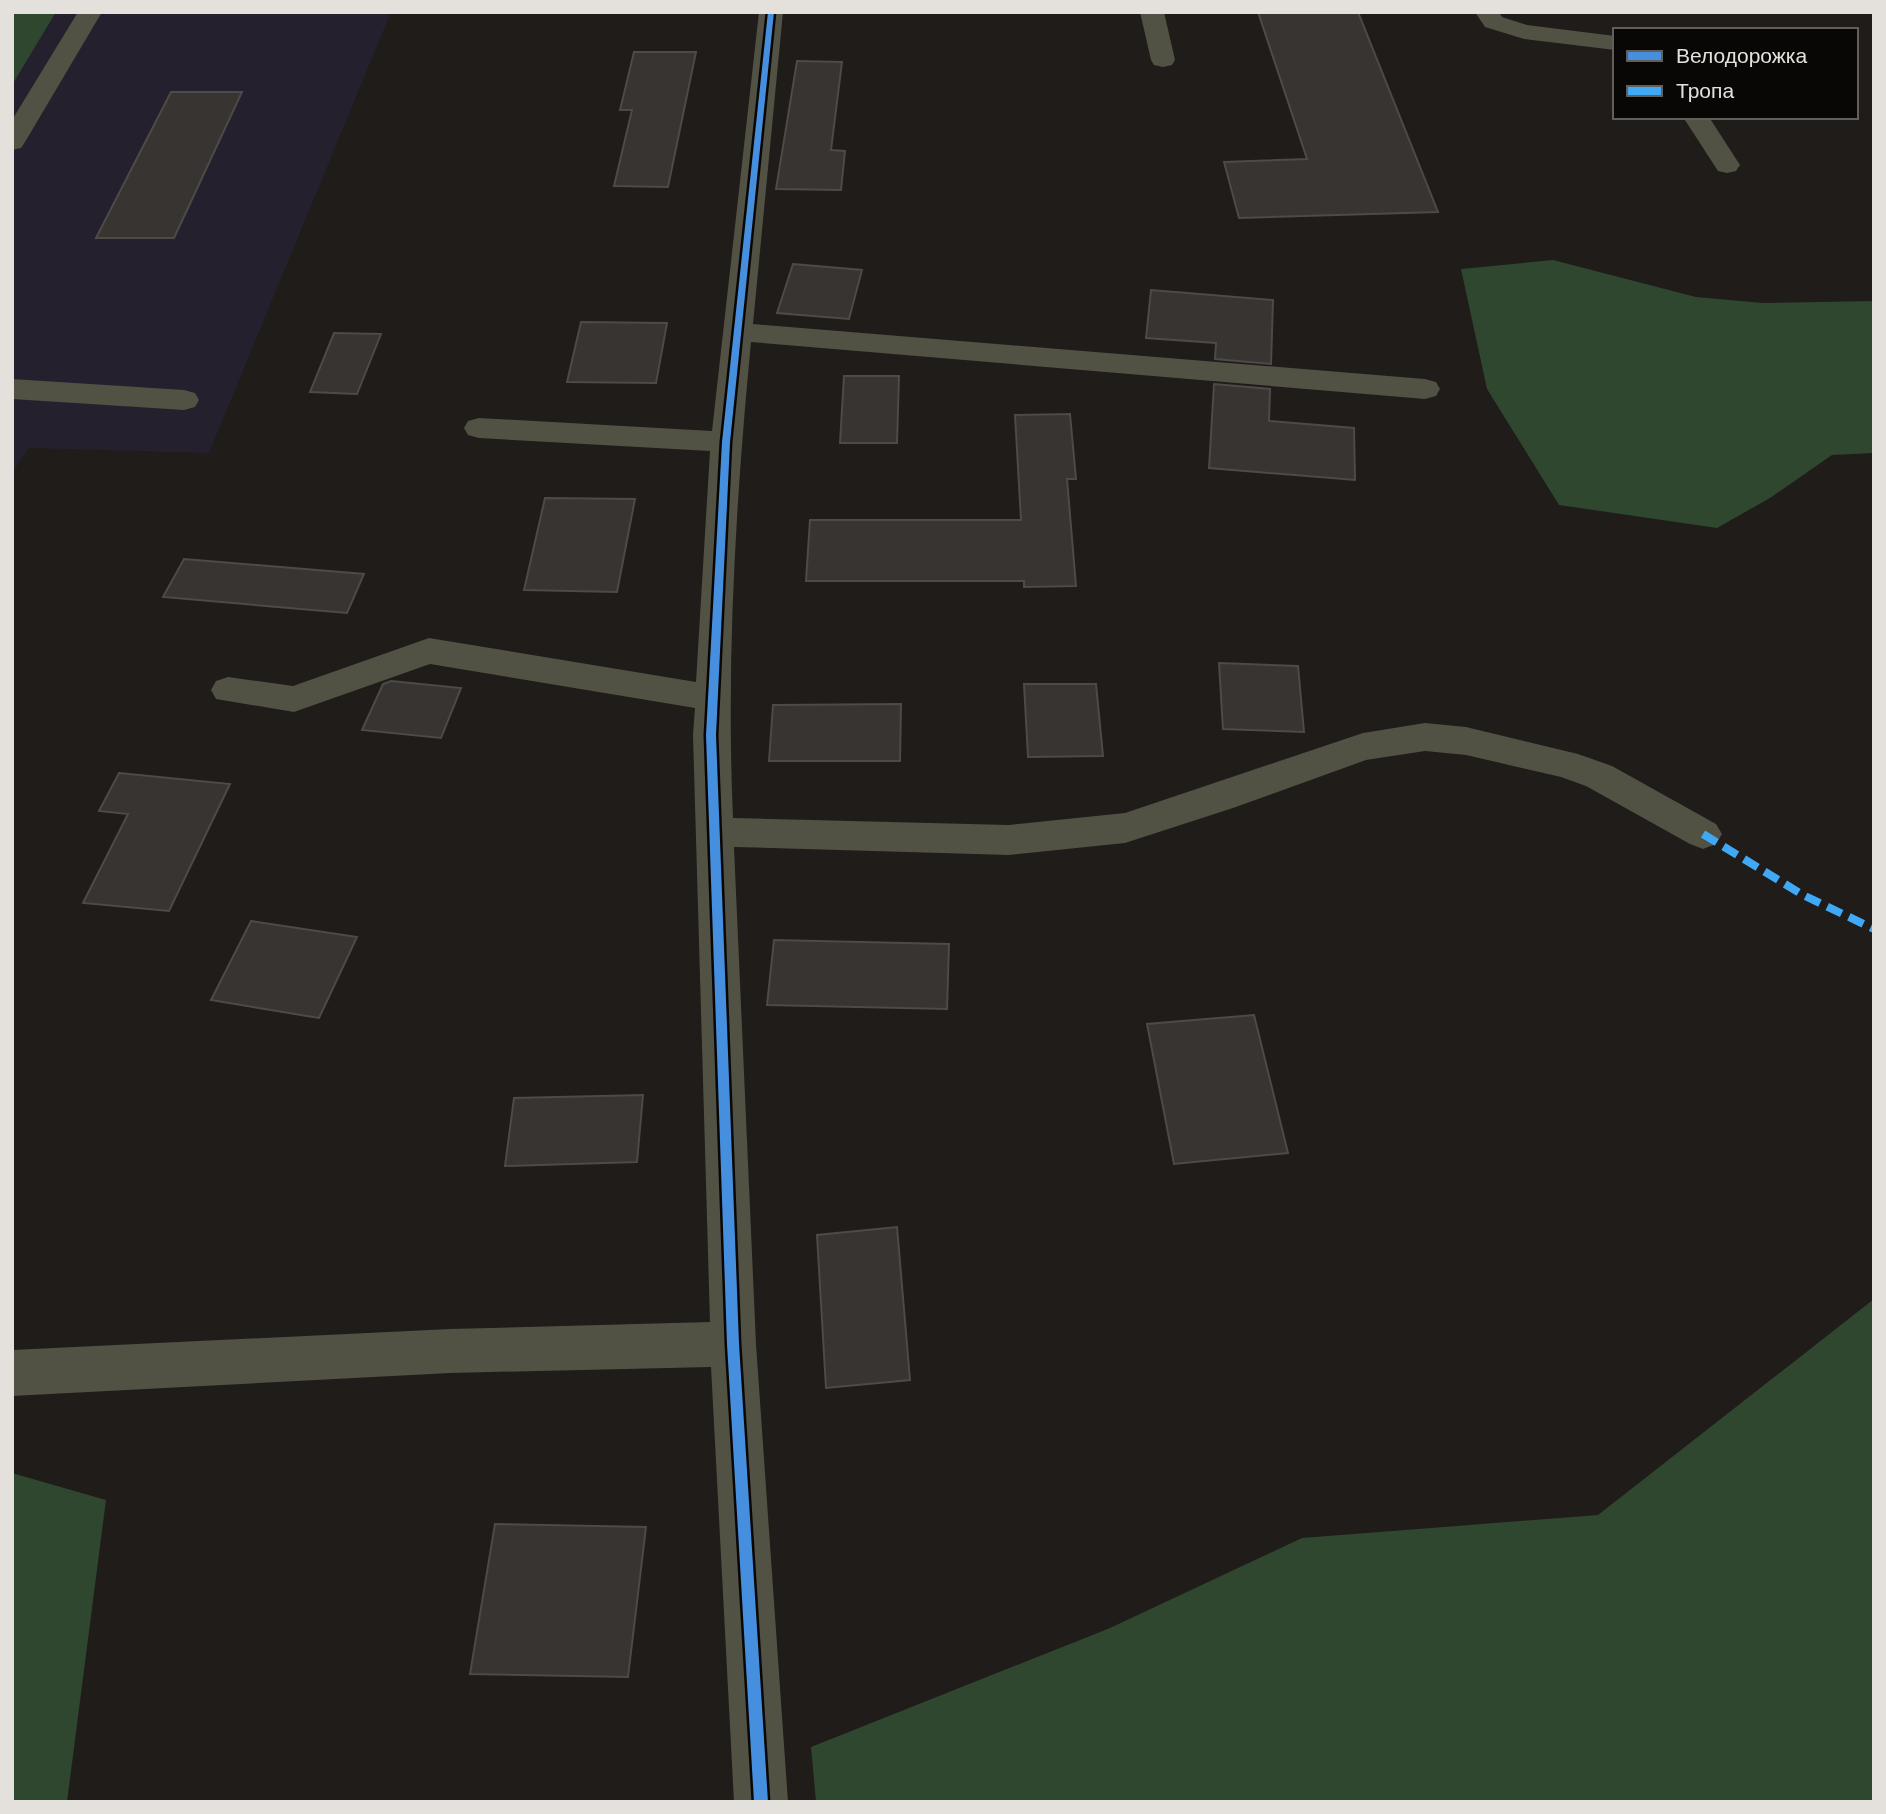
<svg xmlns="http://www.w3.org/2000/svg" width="1886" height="1814" font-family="'Work Sans',sans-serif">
<rect width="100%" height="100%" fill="#1f1c19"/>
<!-- industrial -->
<path fill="#25202e" d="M12 12H391L209 453 29 448 12 473Z"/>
<!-- green -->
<path fill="#2f462f" d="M12 12H56L12 85Z
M1553 260 1696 297 1763 303 1874 301V453L1832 455 1770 498 1717 528 1559 505 1487 389 1461 269Z
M1874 1299V1802H816L811 1747 1110 1628 1302 1538 1598 1515Z
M12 1473 106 1500 67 1802H12Z"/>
<!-- building -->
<path fill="#373432" stroke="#4d4a47" stroke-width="2" d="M1258 12H1358L1438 212 1239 218 1224 162 1307 159Z
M634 52H696L668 187 614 186 632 110H620Z
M797 61 842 62 831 150 845 151 841 190 776 189Z
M171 92H242L174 238H96Z
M793 264 862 270 849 319 777 313Z
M1151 290 1273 300 1271 364 1215 359 1216 343 1146 338Z
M581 322 667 323 656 383 567 382Z
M334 333 381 334 357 394 310 392Z
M844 376H899L897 443H840Z
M1214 384 1270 389 1269 421 1354 428 1355 480 1209 468Z
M1070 414 1076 479H1067L1076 586 1024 587V581H806L810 520H1021L1015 415Z
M545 498 635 499 617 592 524 590Z
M184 559 364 574 347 613 163 597Z
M1219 663 1298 666 1304 732 1223 729Z
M391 681 461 688 441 738 362 730 383 684Z
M1024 684H1096L1103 756 1028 757Z
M901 704 900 761H769L773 705Z
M119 773 230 784 169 911 83 903 128 814 99 811Z
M251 921 357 937 319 1018 211 1000Z
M774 940 949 944 947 1009 767 1005Z
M1254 1015 1288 1153 1174 1164 1147 1024Z
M643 1095 637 1162 505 1166 514 1098Z
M897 1227 910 1380 826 1388 817 1235Z
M495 1524 646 1527 628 1677 470 1674Z"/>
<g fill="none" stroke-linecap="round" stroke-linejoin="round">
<!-- minor -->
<path fill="#515144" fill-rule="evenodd" d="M78 12H102L25 142 21 148 12 150V120Z
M759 12H783L753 324 1425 379 1436 382 1440 389 1436 396 1425 399 751 342C736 499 726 660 733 818L1009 825 1125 813 1363 733 1425 723 1466 727 1578 754 1612 766 1716 824 1722 834 1716 844 1703 849 1690 844 1586 786 1561 777 1466 755 1425 751 1366 760 1233 808 1125 843 1009 855 734 847 756 1344 788 1802H734L711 1367 450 1373 12 1396V1350L450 1329 710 1322 693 735 695 708 430 664 294 712 216 699 211 690 216 681 228 677 293 686 429 638 696 682 710 451 479 438 468 435 464 428 468 421 479 418 712 431Z
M1140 12H1164L1175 60 1172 65 1163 67 1154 65 1151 60Z
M1475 12H1499L1502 17 1527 25 1615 36V50L1524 39 1485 27Z
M1683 117H1709L1740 165 1736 171 1727 173 1718 171Z
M12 379 184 390 195 393 199 400 195 407 184 410 12 399Z"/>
<!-- quiet -->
<path stroke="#3fa9f5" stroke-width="8" stroke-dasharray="16 8" stroke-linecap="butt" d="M1703 834 1803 895 1874 929"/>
<!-- cycleway casing -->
<g stroke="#090705" stroke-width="5">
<path id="cycleway" d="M768 12H774L730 442 716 735 739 1344 768 1802H754L727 1344 706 735 722 442Z"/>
</g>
<!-- cycleway -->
<use href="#cycleway" fill="#468fdf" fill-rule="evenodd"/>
</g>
<!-- border -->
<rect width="1886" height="1814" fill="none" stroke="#e4e1dc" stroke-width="28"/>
<!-- legend -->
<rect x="1613" y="28" width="245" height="91" fill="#090705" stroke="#615e5b" stroke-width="2"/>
<rect x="1627" y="51" width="35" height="10" fill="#468fdf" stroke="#615e5b" stroke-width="2"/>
<text x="1676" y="63" font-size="21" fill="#e4e1dc">Велодорожка</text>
<rect x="1627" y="86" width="35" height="10" fill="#3fa9f5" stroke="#615e5b" stroke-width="2"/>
<text x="1676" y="98" font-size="21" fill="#e4e1dc">Тропа</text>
</svg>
